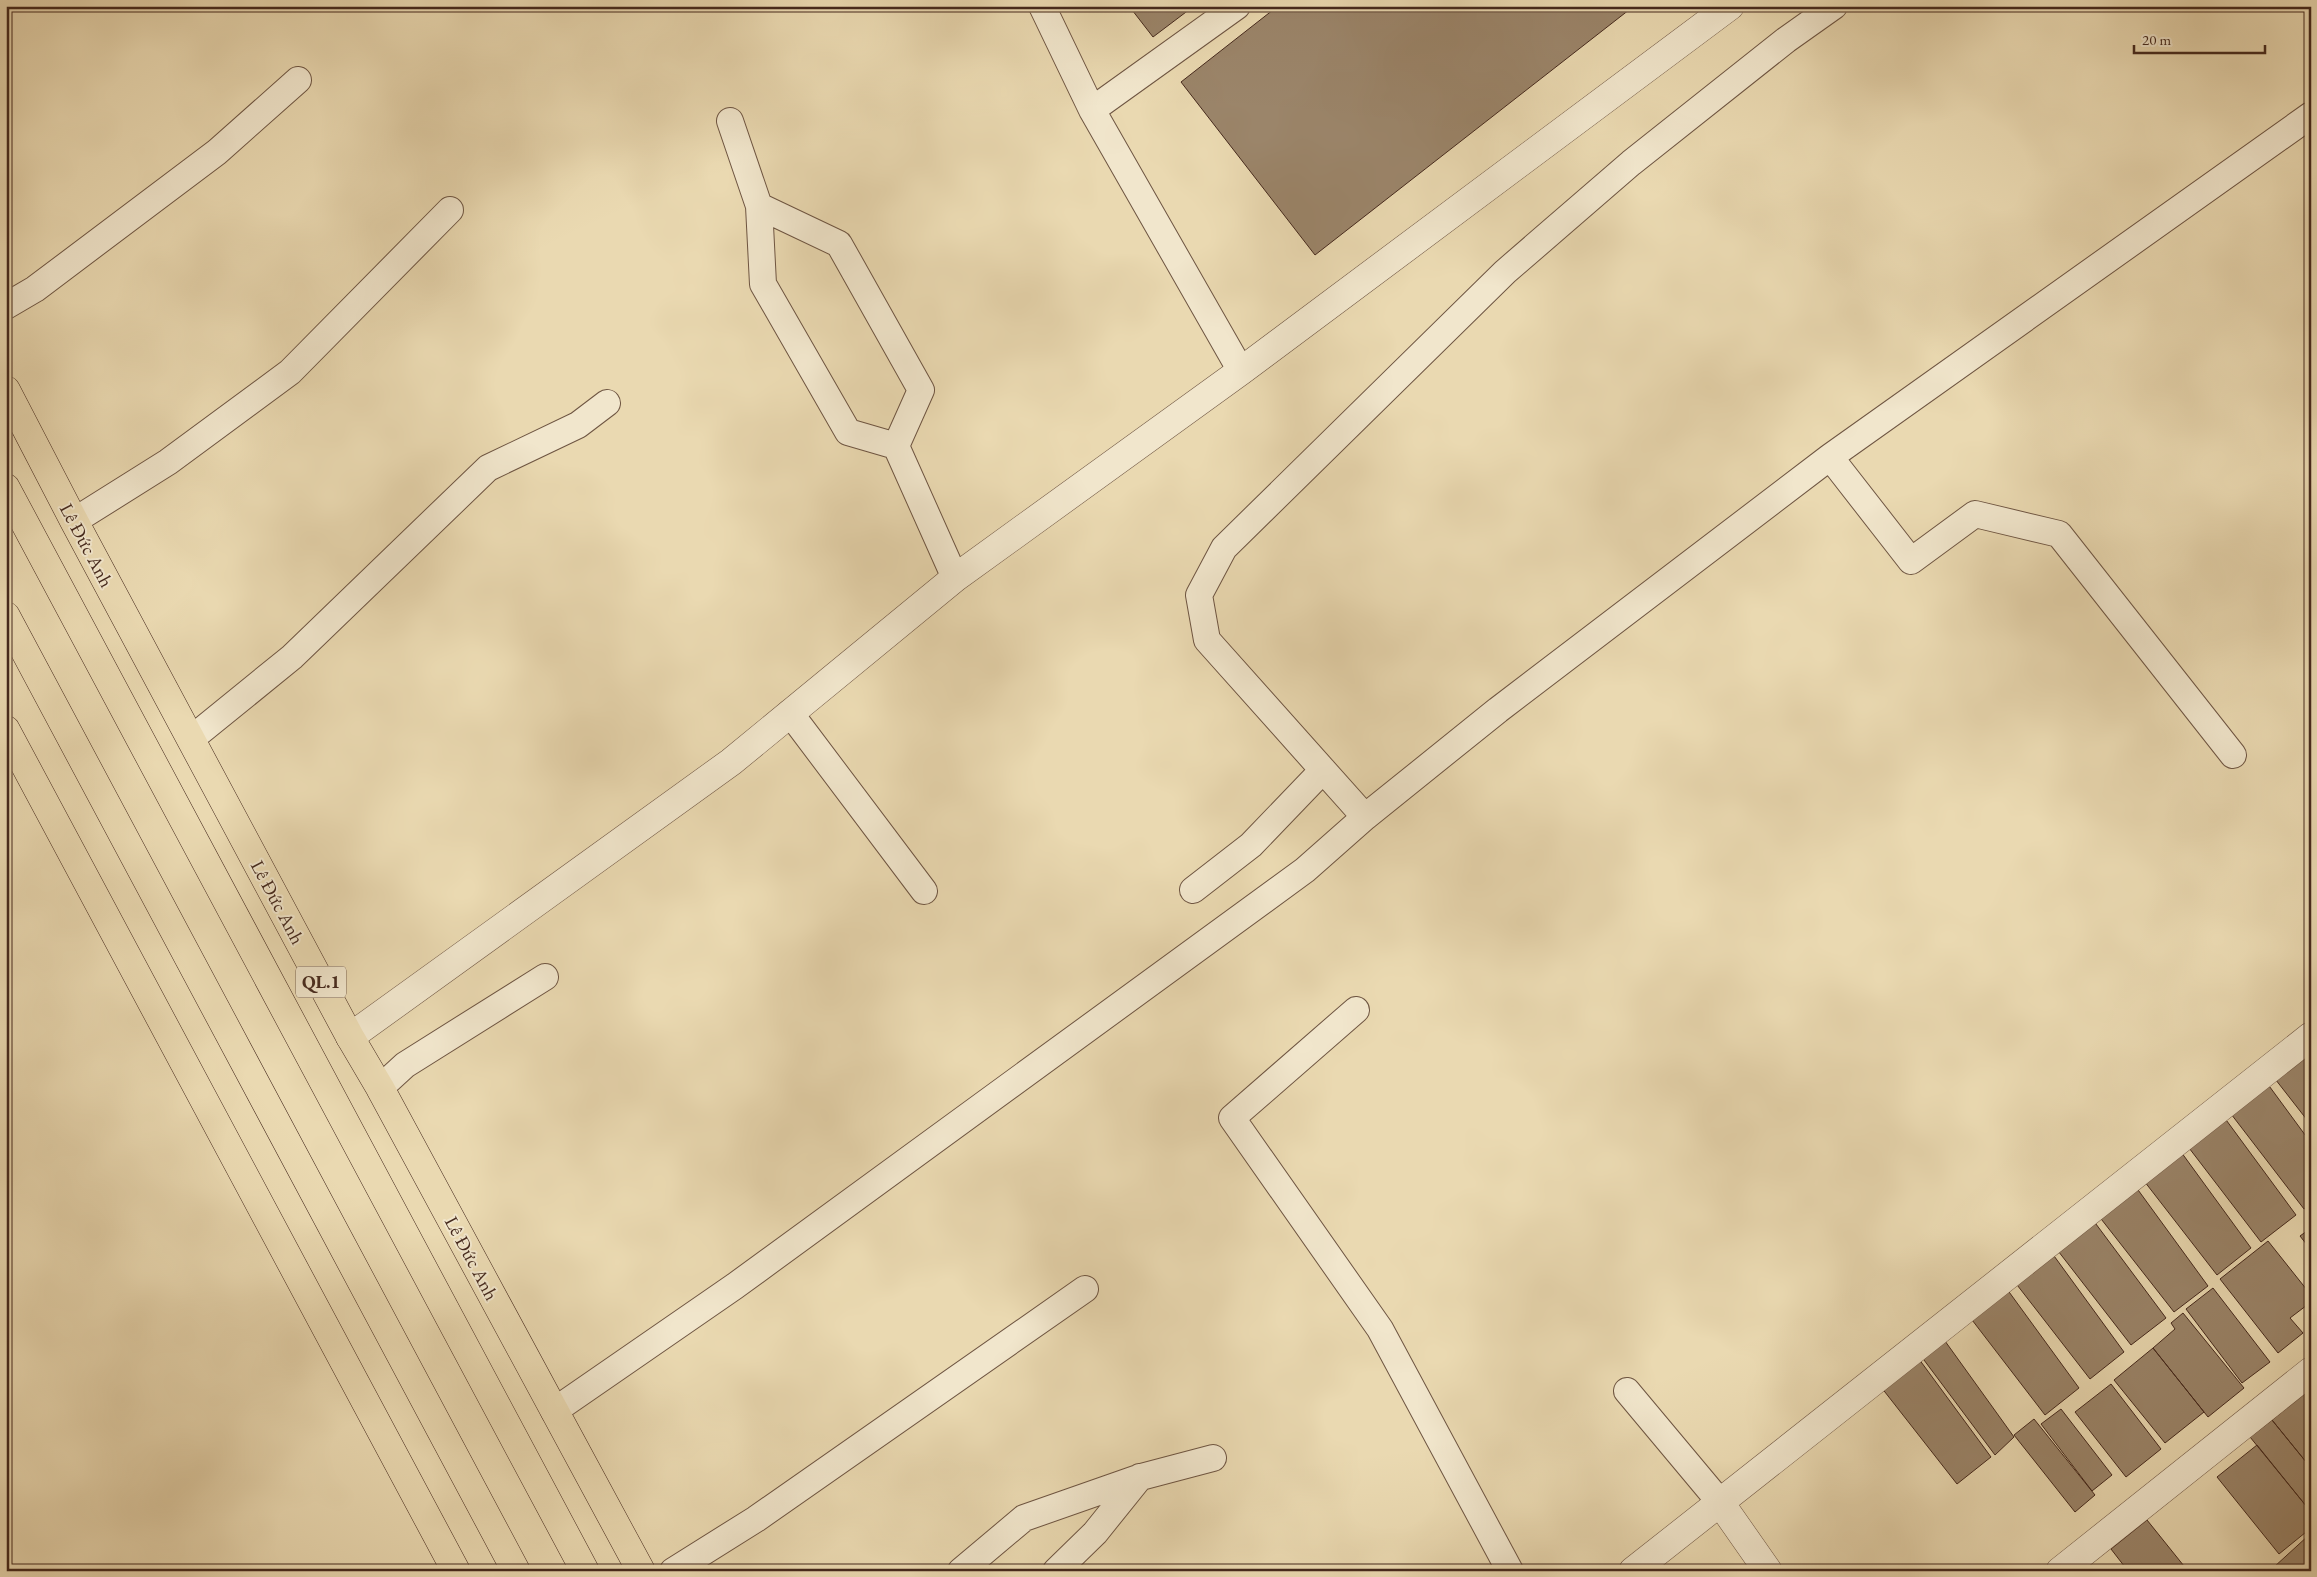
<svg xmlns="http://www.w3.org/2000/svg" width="2317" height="1577" font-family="'EB Garamond',serif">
<rect width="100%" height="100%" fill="#ead9b1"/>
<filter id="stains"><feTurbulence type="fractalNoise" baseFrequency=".004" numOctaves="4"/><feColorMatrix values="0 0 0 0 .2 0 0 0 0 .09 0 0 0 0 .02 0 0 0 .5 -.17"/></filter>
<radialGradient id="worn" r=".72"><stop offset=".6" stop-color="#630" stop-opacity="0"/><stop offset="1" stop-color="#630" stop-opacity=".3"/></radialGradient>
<!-- building -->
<path fill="#9b856a" stroke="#45291d" d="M1129 6H1194L1153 37Z
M1278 6H1634L1315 255 1181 82Z
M2311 1048V1125L2272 1075Z
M2264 1079 2311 1143V1204L2304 1209 2228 1110Z
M2221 1113 2296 1215 2261 1242 2186 1144Z
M2176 1145 2251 1248 2217 1275 2141 1177Z
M2133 1183 2208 1286 2174 1312 2098 1215Z
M2090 1216 2166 1318 2131 1345 2055 1247Z
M2311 1228V1250L2300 1236Z
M2268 1241 2311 1295V1302L2290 1318 2303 1333 2278 1353 2220 1279Z
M2049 1249 2124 1352 2090 1379 2014 1281Z
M2004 1285 2079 1388 2045 1415 1969 1316Z
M2213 1288 2270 1362 2242 1383 2186 1309Z
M2183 1313 2244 1388 2208 1417 2153 1348 2175 1329 2171 1323Z
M1945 1341 2014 1437 1995 1455 1921 1356Z
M2153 1348 2204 1412 2165 1443 2114 1380Z
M1916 1355 1991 1457 1957 1484 1881 1387Z
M2111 1384 2161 1449 2126 1477 2075 1412Z
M2311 1388V1468L2272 1420Z
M2061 1409 2112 1475 2092 1491 2041 1424Z
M2034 1419 2095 1495 2075 1512 2014 1435Z
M2272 1420 2311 1468V1512L2250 1437Z
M2257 1445 2311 1512V1528L2279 1554 2217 1477Z
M2147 1520 2188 1571H2128L2111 1549Z
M2309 1535 2311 1571H2277L2274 1567Z"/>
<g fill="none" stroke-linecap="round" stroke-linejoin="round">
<!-- service casing -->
<g stroke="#6e5542" stroke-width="28">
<path id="service" d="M1042 6 1092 110 1241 371
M1092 110 1237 6
M730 121 759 206 763 284 848 432 896 446
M759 206 839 244 921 390 896 446 955 578
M6 306 35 289 217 152 298 80
M1830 457 1911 561 1975 514 2059 534 2233 755
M74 521 168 462 290 372 450 210
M790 713 924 891
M191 739 292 657 488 468 578 425 607 403
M1365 817 1207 640 1199 595 1224 548 1505 272 1631 163 1786 40 1834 6
M1193 890 1251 845 1323 770
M1356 1010 1232 1118 1380 1329 1510 1571
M380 1088 405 1065 545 977
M1627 1391 1719 1501
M554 1411 735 1286 1305 870 1365 817 1498 710 1830 457 2311 115
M673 1571 756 1519 1085 1289
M961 1571 1024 1518 1141 1477 1213 1458
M1056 1571 1095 1533 1140 1477"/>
</g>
<!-- minor casing -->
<g stroke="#6e5542" stroke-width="29">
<path id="minor" d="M350 1037 731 762 955 578 1241 371 1730 6
M1719 1501 1768 1571
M1633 1571 2311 1036
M2060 1571 2311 1371"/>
</g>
<!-- trunk casing -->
<g stroke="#45291d" stroke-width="29">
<path id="trunk" d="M6 390 74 521 350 1037 380 1088 641 1571
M6 488 585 1571
M6 616 516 1571
M6 730 456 1571"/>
</g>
<!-- service -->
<use href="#service" stroke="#f1e6cc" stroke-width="26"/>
<!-- minor -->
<use href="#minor" stroke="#f1e6cc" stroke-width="28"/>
<!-- trunk -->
<use href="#trunk" stroke="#ead9b1" stroke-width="28"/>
</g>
<g text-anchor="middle" stroke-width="4" stroke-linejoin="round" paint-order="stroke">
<!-- shield labels -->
<rect fill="#f1e6cc" stroke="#796252" stroke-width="1" x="296" y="966.5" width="50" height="31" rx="4"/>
<g font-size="18" font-weight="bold" fill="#45291d">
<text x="321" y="988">QL.1</text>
</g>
<!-- street labels -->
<g font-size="19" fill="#45291d" stroke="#f1e6cc">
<text transform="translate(87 545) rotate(62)" y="7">Lê Đức Anh</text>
<text transform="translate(278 902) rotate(62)" y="7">Lê Đức Anh</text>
<text transform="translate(472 1258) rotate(62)" y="7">Lê Đức Anh</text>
</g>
</g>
<!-- margin -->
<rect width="2317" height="1577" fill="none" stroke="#ead9b1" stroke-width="25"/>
<rect x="8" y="8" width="2302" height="1562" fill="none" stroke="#45291d" stroke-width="2.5"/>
<rect x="12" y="12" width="2292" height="1552" fill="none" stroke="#45291d"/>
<!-- scale -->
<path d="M2134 45v8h131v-8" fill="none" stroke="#45291d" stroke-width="2.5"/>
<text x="2142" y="45" font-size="15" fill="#45291d" stroke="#f1e6cc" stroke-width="4" paint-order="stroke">20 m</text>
<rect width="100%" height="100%" filter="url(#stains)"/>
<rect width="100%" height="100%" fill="url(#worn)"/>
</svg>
